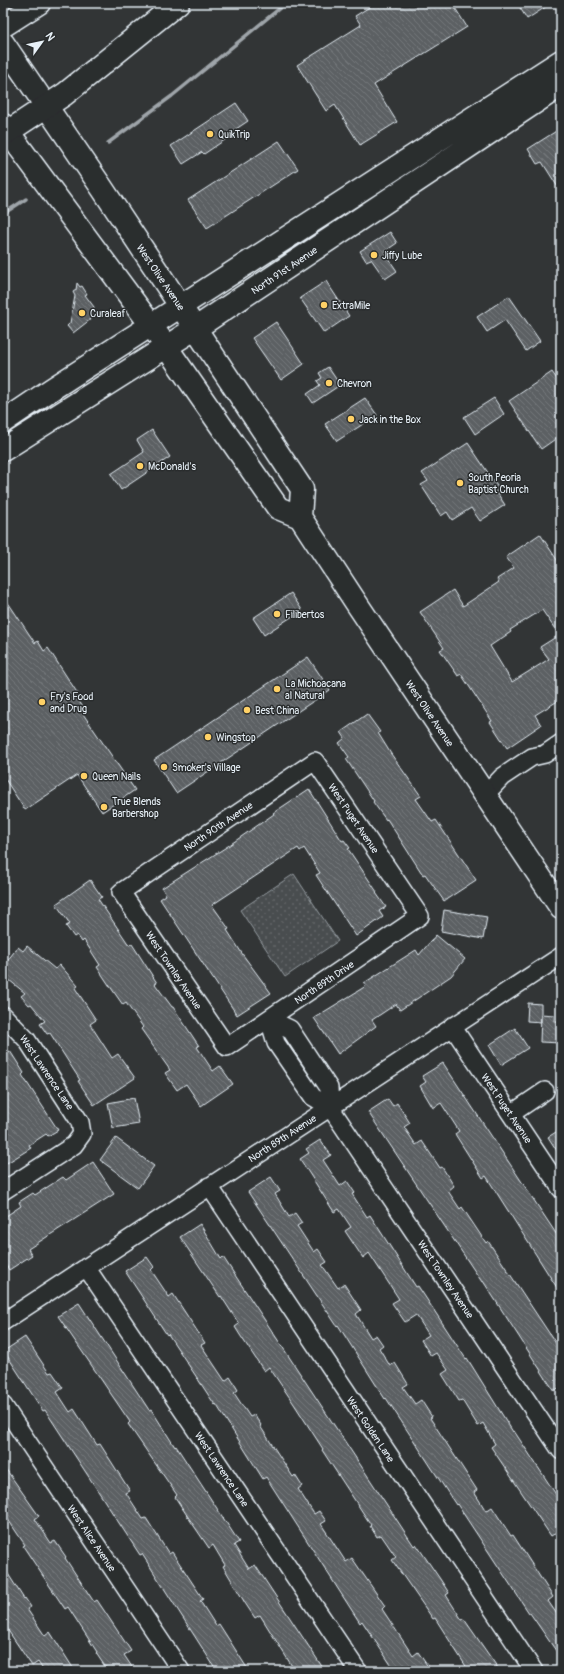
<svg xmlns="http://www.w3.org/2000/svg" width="564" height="1674" font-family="Pangolin,sans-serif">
<defs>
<pattern id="park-dots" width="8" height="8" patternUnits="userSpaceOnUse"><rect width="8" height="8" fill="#494d4f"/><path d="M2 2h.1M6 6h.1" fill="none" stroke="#636769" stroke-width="1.8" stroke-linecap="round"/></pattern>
<pattern id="building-back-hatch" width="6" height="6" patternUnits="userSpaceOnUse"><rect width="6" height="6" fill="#5c6063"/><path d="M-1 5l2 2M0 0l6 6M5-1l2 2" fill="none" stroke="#73777a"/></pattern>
</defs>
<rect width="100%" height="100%" fill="#323536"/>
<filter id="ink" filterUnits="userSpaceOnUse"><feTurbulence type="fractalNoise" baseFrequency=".025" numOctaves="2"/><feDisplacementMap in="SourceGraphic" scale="8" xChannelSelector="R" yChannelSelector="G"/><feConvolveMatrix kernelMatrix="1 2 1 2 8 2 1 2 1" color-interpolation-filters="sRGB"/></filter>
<g filter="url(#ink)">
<!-- park -->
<path fill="url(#park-dots)" stroke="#989fa4" d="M294 874 338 941 285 977 240 910Z"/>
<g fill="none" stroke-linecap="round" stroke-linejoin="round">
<!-- stream -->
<path stroke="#9fa5aa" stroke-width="3.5" d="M108 143 172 96 286 3
M3 214 26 199"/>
</g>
<!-- building -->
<path fill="url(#building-back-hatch)" stroke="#e8f1f8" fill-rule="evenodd" d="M376 3H452L467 27 374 85 397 122 360 145 335 105 326 111 297 65 361 25 355 16Z
M517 3H552L527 19Z
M236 103 248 121 230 133 232 135 204 154 202 152 183 164 171 146Z
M561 128V192L542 162 537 164 528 149Z
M279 141 298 169 207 228 188 200Z
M390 232 397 243 384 252 397 271 385 279 371 259 366 261 360 251Z
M326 281 349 316 324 333 300 298Z
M77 283 80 287 82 286 87 294 85 295 94 307 91 319 73 333 67 326 70 323 75 296 73 292 76 290Z
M509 296 540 341 526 351 505 320 487 332 477 317Z
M276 322 304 364 281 380 252 338Z
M328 367 340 385 313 403 307 394 320 385 317 381 322 378 319 373Z
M552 372 561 385V435L541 449 509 401Z
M365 398 377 415 337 441 325 424Z
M494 398 504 414 475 434 464 417Z
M152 430 170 457 121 490 111 474 144 452 137 440Z
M468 443 499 489 496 491 505 505 480 521 471 508 452 520 447 512 441 516 421 485 428 481 422 473Z
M540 534 561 566V699L535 715 541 725 507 748 490 722 492 721 461 674 458 676 440 650 444 648 420 612 453 590 463 606 499 582 497 579 514 568 506 557ZM542 610 559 635 540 647 549 659 512 682 490 646 511 632 510 630Z
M291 593 302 610 264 635 253 618Z
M3 595 35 643 38 641 44 651 48 648 78 694 76 696 84 709 81 711 135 790 102 812 77 775 25 810 3 776Z
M308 657 330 690 176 793 154 760Z
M367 714 380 732 378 733 391 754 421 796 416 799 432 822 436 820 476 880 444 901 425 874 423 875 387 819 386 820 373 802 374 801 346 759 349 757 339 743 345 738 341 732Z
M309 789 342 841 344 840 350 848 348 849 377 892 376 893 386 907 379 911 383 917 356 936 316 875 320 873 304 848 300 851 298 848 212 905 229 929 227 930 243 955 271 993 237 1015 160 899 166 895 162 888 228 846 274 814 273 813Z
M90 880 102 897 98 899 129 945 132 944 157 983 155 984 172 1007H173L199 1046 197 1047 213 1071 220 1066 233 1084 201 1106 186 1084 177 1090 165 1073 170 1070 141 1029 143 1027 126 1003 123 1005 109 985 97 967 100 965 84 940 82 942 77 935 74 937 66 926 70 924 56 904Z
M444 910 487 917 483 939 441 931Z
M436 935 465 959 451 976 400 1010 396 1004 372 1020 376 1026 338 1054 314 1018 366 986 364 983 416 950 419 955Z
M27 946 55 969 60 965 78 986 75 988 96 1020 90 1024 112 1058 118 1054 135 1078 94 1105 78 1081 80 1080 50 1033 47 1034 40 1024 45 1021 31 1004 29 1005 21 996 25 993 3 975V966L18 947 23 951Z
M528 1003 541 1004V1022L527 1021Z
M541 1014 554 1015V1021H561V1043L540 1042Z
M515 1028 528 1048 501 1065 489 1045Z
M10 1051 24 1073 22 1075 58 1130 48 1136 46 1134 29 1145 31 1148 7 1163 3 1156V1055Z
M443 1063 561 1241V1294L486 1176 483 1178 455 1134 459 1131 441 1103 433 1108 420 1086 426 1082 422 1076Z
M134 1098 139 1124 113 1128 108 1103Z
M388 1099 393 1106 397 1103 410 1123 404 1127 416 1145 422 1141 440 1168 442 1167 454 1186 448 1191 460 1209 462 1207 486 1243 488 1241 561 1351V1386L554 1391 483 1281 482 1282 368 1112Z
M561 1129V1157L548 1137Z
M116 1138 154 1166 138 1188 100 1160Z
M320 1140 331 1155 323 1160 340 1186 347 1181 355 1193 352 1194 367 1217 370 1215 416 1287 418 1286 466 1359 467 1358 513 1432 514 1431 561 1502V1530L551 1536 491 1447 495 1444 483 1423 478 1426 462 1400 459 1401 442 1374 448 1370 436 1353 431 1356 421 1340 429 1335 416 1315 405 1322 392 1303 399 1299 369 1253 363 1258 345 1231 351 1227 339 1209 334 1212 300 1159 309 1153 306 1149Z
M93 1162 114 1194 28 1249 32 1255 9 1270 3 1260V1218L21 1206 19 1202 33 1193 35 1195 63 1177 66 1180Z
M271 1177 280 1191 275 1194 289 1217 295 1213 302 1223 297 1226 314 1252 318 1249 327 1262 322 1265 338 1288 344 1284 361 1310 356 1314 371 1338 376 1335 383 1345 379 1348 390 1366 395 1363 408 1384 403 1387 415 1404 421 1400 432 1417 430 1418 477 1490 474 1492 486 1511 492 1507 511 1536 513 1535 553 1597 548 1601 561 1620V1658L530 1613H529L457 1504 456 1505 386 1398 385 1399 338 1325 337 1326 248 1192Z
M200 1224 221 1259 223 1257 414 1546 416 1544 440 1579 449 1593 446 1595 462 1620 464 1619 500 1671H469L435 1618 433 1619 392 1560 396 1557 381 1535 377 1537 370 1526 371 1525 322 1450 323 1449 294 1404 269 1367 264 1371 240 1335 235 1327 239 1324 221 1296 220 1297 180 1237Z
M147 1257 154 1267 151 1270 169 1297 173 1294 205 1343 201 1345 225 1381 230 1377 238 1390 234 1393 250 1417 254 1415 261 1425 260 1426 293 1477 295 1475 302 1486 298 1489 314 1514 319 1511 326 1521 321 1524 346 1562 352 1558 385 1606 382 1609 413 1656 418 1652 431 1671H395L362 1621 360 1623 266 1477 263 1479 216 1404 215 1405 168 1334 167 1335 125 1271Z
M79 1303 149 1410 151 1409 175 1447 176 1446 239 1542 234 1545 249 1569 255 1565 325 1671H295L260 1615 255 1618 245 1603 223 1566 225 1565 213 1545 209 1548 192 1523 175 1497 177 1495 128 1424 130 1422 58 1316Z
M25 1337 49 1373 52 1372 63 1388 57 1392 70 1412 74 1409 97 1445 100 1444 130 1491 126 1493 143 1519 146 1518 169 1554 172 1552 203 1599 200 1601 216 1626 219 1624 249 1671H217L142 1554 140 1555 45 1410 43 1411 4 1351Z
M3 1465 39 1516 35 1519 51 1543 55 1541 66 1557 65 1558 94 1602 97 1600 131 1651 124 1655 132 1667 126 1671H108L96 1653 97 1652 68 1607 65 1609 23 1546 25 1545 3 1512Z
M3 1566 24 1599 25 1598 31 1607 27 1609 45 1636 50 1632 75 1671H44L38 1662 32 1666 3 1623Z"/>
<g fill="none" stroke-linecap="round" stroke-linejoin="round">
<!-- minor casing -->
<g stroke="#e8f1f8" stroke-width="20">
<path id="minor" d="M315 761 420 916 227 1047 121 892Z
M485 795 502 777 532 757 545 754 561 743
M3 1015 27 1040 80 1122 82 1134 74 1145 3 1191
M269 1019 276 1043 313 1097 330 1107 561 1451
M269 1019 290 1029 329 1088 330 1107
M452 1026 561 1189
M511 1114 545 1091
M209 1186 534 1671
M86 1267 358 1671
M3 1322 561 956
M3 1405 181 1671"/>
</g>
<!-- major casing -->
<g stroke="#e8f1f8" stroke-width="25">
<path id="major" d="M3 43 102 188 302 489 300 517 355 601 561 908
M3 125 151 325 278 508 300 517
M3 422 52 389 561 61
M3 450 196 328 561 85"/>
</g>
<!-- highway casing -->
<g stroke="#e8f1f8" stroke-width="25">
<path id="highway" d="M3 26 39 3
M3 135 65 94 178 3"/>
</g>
<!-- minor -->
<use href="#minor" stroke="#2a2d2e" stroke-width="17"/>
<!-- major -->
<use href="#major" stroke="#2a2d2e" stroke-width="22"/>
<!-- highway -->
<use href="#highway" stroke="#2a2d2e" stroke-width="22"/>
</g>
</g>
<!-- markers -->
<g fill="#ffd166" stroke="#2a2d2e" stroke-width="1.5">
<circle cx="210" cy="134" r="4"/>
<circle cx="374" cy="255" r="4"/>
<circle cx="324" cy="305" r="4"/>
<circle cx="82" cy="313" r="4"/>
<circle cx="329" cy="383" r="4"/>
<circle cx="351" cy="419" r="4"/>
<circle cx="140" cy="466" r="4"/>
<circle cx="460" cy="483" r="4"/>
<circle cx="277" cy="614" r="4"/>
<circle cx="277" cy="689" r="4"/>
<circle cx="42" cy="702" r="4"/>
<circle cx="247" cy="710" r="4"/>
<circle cx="208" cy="737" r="4"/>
<circle cx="164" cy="767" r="4"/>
<circle cx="84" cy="776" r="4"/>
<circle cx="104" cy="807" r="4"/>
</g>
<g text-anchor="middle" stroke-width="3" stroke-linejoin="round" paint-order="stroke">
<!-- poi labels -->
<g font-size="10" fill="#e8f1f8" stroke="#2a2d2e" text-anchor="start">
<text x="218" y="138">QuikTrip</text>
<text x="382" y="259">Jiffy Lube</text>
<text x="332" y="309">ExtraMile</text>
<text x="90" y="317">Curaleaf</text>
<text x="337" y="387">Chevron</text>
<text x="359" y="423">Jack in the Box</text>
<text x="148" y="470">McDonald's</text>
<text x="468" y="481">South Peoria<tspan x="468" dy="12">Baptist Church</tspan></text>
<text x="285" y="618">Filibertos</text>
<text x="285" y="687">La Michoacana<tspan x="285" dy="12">al Natural</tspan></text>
<text x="50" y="700">Fry's Food<tspan x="50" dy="12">and Drug</tspan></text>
<text x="255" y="714">Best China</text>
<text x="216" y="741">Wingstop</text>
<text x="172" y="771">Smoker's Village</text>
<text x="92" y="780">Queen Nails</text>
<text x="112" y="805">True Blends<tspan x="112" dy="12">Barbershop</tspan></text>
</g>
<!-- street labels -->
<g font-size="10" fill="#e8f1f8" stroke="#2a2d2e">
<text transform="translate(284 270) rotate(-34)" y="4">North 91st Avenue</text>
<text transform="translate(161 277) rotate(56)" y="4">West Olive Avenue</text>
<text transform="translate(430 713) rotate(56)" y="4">West Olive Avenue</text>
<text transform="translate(354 818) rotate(56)" y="4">West Puget Avenue</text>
<text transform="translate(218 826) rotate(-34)" y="4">North 90th Avenue</text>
<text transform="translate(174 970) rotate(56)" y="4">West Townley Avenue</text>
<text transform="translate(324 982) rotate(-34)" y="4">North 89th Drive</text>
<text transform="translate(47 1072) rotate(56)" y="4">West Lawrence Lane</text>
<text transform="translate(507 1108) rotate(56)" y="4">West Puget Avenue</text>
<text transform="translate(282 1138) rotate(-33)" y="4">North 89th Avenue</text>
<text transform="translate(446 1279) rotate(56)" y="4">West Townley Avenue</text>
<text transform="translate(371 1429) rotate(56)" y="4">West Golden Lane</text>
<text transform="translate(222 1469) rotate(56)" y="4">West Lawrence Lane</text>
<text transform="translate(92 1538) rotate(56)" y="4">West Alice Avenue</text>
</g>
</g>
<!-- margin -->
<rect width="564" height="1674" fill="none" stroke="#2a2d2e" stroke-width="16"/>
<rect x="8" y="8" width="548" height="1658" fill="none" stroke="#e8f1f8" stroke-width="1.5" filter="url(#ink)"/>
<!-- north arrow -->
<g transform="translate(42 42) rotate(57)" stroke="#2a2d2e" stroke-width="3" paint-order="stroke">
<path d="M0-3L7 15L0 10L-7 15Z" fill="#e8f1f8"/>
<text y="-6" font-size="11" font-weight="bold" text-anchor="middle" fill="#e8f1f8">N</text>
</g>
</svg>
